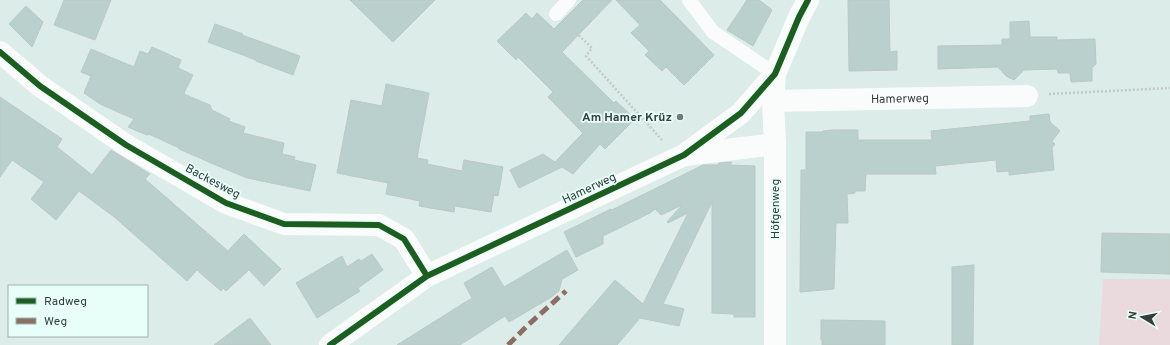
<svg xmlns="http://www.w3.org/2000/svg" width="1170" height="345" font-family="Overpass,sans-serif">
<rect width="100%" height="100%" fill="#dcece8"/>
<!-- green -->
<path fill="#ead9dd" d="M1103 279H1170V345H1099Z"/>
<!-- building -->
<path fill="#b9d0cc" stroke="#bcc8c5" d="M64 0H111L95 40 54 25Z
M350 0H435L393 42Z
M583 0H612L562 52 614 103 616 101 635 119 605 149 600 144 573 174 562 167 519 188 510 170 543 154 555 162 583 133 548 97 553 92 518 57 516 60 497 41 526 13 532 19 537 13 554 29Z
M616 0H660L714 55 684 85 666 67 662 71 645 55 649 51 631 33 640 25Z
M747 0H759L772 10 753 46 727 30Z
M848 0H889L890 52 897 51V70L849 71Z
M26 6 43 22 32 47 9 24Z
M1029 21 1030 37H1057V40L1095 39 1096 64 1092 68V81L1071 82 1070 73H1058L1057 69 1024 70 1014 80 1006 76 998 67 938 69V46L1002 45V39H1010V22Z
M215 24 243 34 242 35 300 56 293 75 256 61V60L208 42Z
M152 47 181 60 178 68 193 75 184 93 186 95 210 105 212 110 230 119 229 121 245 127 243 133 284 143 282 154 295 157 294 160 316 165 310 191 247 178 211 163 179 149V148L149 134 147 135 128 127 134 119 100 104 84 93 91 76 81 72 91 49 134 67 140 51 148 54Z
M386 84 429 93 417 158 428 160 427 164 462 171 464 160 503 167 498 196 494 195 491 212 455 206 454 212 419 206 420 201 386 194 388 183 337 173 351 100 382 106Z
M0 97 62 139 57 147 92 175 111 150 150 174 145 179 228 251 244 234 281 269 264 286 249 270 226 291 223 288 221 291 197 270 187 281 113 216 79 191 56 220 31 199 44 182 12 160 0 177Z
M1049 114 1050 122 1060 131 1052 141 1055 144 1052 148 1054 170 1009 175V171L997 172 996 160 935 166 936 174H866L865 191H855V193L847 194 848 223H836L834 289 800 292 801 170H806V132H823V131L833 130H858V140H932L931 131 1030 121V116Z
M732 162 730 165 755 166V317H734V314L712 313V202L663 304 684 309 679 326 640 318 617 345H559L615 280 643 304 688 213 668 223 667 222 682 205 661 215 655 209 650 213 603 236V244L576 257 564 232 611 209 612 210 703 165H717L719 163Z
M1102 233 1170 234V274L1101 272Z
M567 250 578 270 562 279 559 291 550 298 509 322 505 316 460 345H397L472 298 464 283 492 267 504 287Z
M372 254 383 270 358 288 360 291 317 318 296 283 342 256 347 267 359 259 361 261Z
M974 265 973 345H952V267Z
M250 318 271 345H214Z
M821 320 885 321V345H822V340H821Z"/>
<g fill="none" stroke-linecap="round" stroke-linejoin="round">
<!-- path -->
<path stroke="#c4cac8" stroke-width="2.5" stroke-dasharray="2 2" stroke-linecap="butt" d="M570 27 592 48 586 56 662 140
M1049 94 1170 88"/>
<!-- service -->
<path stroke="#fafcfc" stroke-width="14" d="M689 0 713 32 775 74
M556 14 569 0"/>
<!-- minor -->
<g stroke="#fafcfc" stroke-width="22">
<path d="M0 52 40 86 126 145 226 203 284 224 379 225 404 239 427 276"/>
<path d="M775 74 773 101 775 144V345"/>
<path id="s1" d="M773 101 1027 96"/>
<path d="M685 155 775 144"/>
<path d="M330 345 427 276 684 155 741 113 775 74 799 17 808 0"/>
</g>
<!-- quiet -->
<path stroke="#8d6e63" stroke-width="5" stroke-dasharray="10 5" stroke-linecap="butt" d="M508 345 528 325 566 291"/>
<!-- cycleway casing -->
<g stroke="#e8fef9" stroke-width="8">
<path id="cycleway" d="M0 52 40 86 126 145 226 203 284 224 379 225 404 239 427 276
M330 345 427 276 684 155 741 113 775 74 799 17 808 0"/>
</g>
<!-- cycleway -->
<use href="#cycleway" stroke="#1b5e20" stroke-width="6"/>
</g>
<!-- markers -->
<circle fill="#6f7c79" stroke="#e8fef9" stroke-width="1.5" cx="680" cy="117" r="4"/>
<g text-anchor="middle" stroke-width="3.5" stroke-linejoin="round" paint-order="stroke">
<!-- street labels -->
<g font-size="12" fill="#343f3d" stroke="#e8fef9">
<text dy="4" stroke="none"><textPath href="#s1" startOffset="127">Hamerweg</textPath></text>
<text transform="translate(213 181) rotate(28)" y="4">Backesweg</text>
<text transform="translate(589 188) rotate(-25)" y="4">Hamerweg</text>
<text transform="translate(775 209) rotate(-90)" y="4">Höfgenweg</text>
</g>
<!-- poi labels -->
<g font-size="12" font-weight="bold" fill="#343f3d" stroke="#e8fef9" text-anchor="end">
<text x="672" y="121">Am Hamer Krüz</text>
</g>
</g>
<!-- legend -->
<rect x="8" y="285" width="140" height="52" fill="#e8fef9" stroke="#a0b2ae"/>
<rect x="16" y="298" width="20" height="6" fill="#1b5e20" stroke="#a0b2ae"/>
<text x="44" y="305" font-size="12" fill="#343f3d">Radweg</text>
<rect x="16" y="318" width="20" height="6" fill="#8d6e63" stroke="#a0b2ae"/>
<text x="44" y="325" font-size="12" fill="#343f3d">Weg</text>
<!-- north arrow -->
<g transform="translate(1142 317) rotate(280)" stroke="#e8fef9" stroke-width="3" paint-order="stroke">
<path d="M0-3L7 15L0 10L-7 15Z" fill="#343f3d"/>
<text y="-6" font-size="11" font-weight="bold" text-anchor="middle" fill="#343f3d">N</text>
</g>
</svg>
